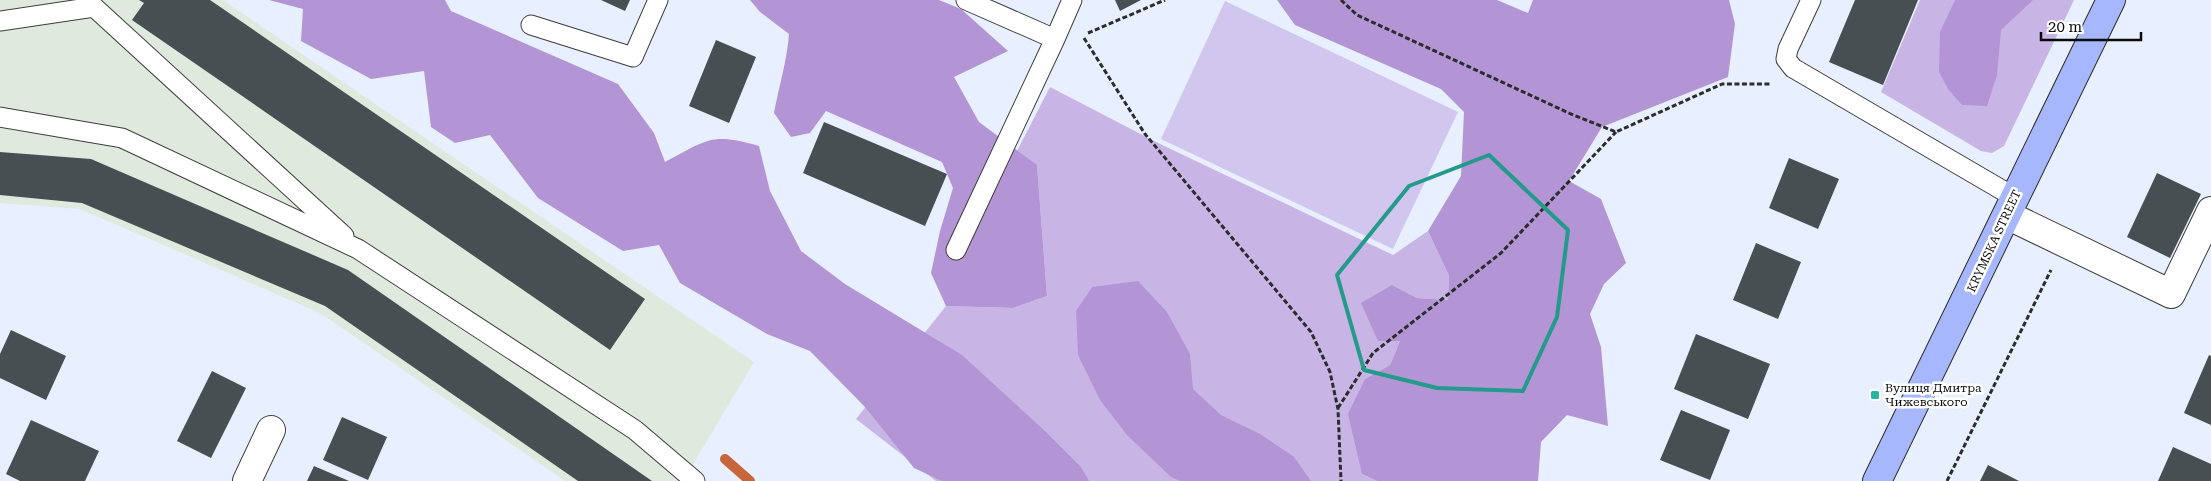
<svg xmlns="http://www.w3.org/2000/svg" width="2211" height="481" font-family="'Roboto Serif',serif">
<rect width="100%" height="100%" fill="#e8effe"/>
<!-- industrial -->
<path fill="#e0e9de" d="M0 0H223L754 362 683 481H565L320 313 80 209 0 203Z"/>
<!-- green -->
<path fill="#c8b5e6" d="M1920 0H2074L2004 146 1992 153 1981 151 1881 92Z
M1050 87 1156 142 1393 255 1428 231 1449 276 1448 300 1417 298 1392 285 1400 341 1390 365 1365 379 1362 474 1377 481H936L856 419 946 306 1013 308 1047 296 1037 166 1017 151Z"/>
<!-- forest -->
<path fill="#b395d6" d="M269 0H445L451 11 618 84 654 133 665 162C707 140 711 132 759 146L770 191 801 251 845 284 962 355 1046 432 1081 467 1089 481H942L914 468 865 407 810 351 767 334 680 283 659 245 623 251 538 198 490 135 455 143 431 127 424 71 371 79 301 41 303 9Z
M750 0H939L961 9 1008 51 954 77 979 122 1037 165 1047 296 1013 308 946 306 931 273 940 231 953 188 942 162 826 111 810 133 791 137 774 113C779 86 787 61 789 34L760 12Z
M1277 0H1497L1528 13 1533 0H1729L1735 24 1728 77 1602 127 1569 181 1601 199 1626 263 1604 284 1590 314 1601 347 1608 426 1567 415 1541 442 1538 481H1377L1362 474 1348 414 1365 379 1390 365 1400 341H1378L1361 303 1392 285 1417 298 1448 300 1449 276 1428 231 1461 176 1464 112 1441 89 1295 25Z
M1955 0H2033L2001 30 1997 75 1987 106 1962 105 1948 89 1939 72 1940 32Z
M1138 281 1167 312 1190 354 1193 389 1221 415 1260 434 1294 457 1311 481H1180L1171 477 1127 435 1100 400 1078 355 1076 311 1092 287Z"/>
<!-- pitch -->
<path fill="#d0c6ee" d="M1225 1 1458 112 1393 249 1161 139Z"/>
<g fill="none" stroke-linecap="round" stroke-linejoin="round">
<!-- stream -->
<path stroke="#c7663a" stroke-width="10" d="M725 459 750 481"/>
</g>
<!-- building -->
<path fill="#474f52" d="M139 0H210L645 299 610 350 132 20 144 3Z
M601 0H630L625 11Z
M1115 0H1141L1120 11Z
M1855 0H1918L1883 85 1829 62Z
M716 40 756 57 729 123 689 106Z
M824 122 947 174 925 226 803 173Z
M0 152 91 159 348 270 652 481H578L325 306 82 203 0 195Z
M1789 158 1839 179 1818 229 1769 208Z
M2157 173 2201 194 2170 258 2127 237Z
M1756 243 1801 262 1778 319 1733 300Z
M11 330 66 356 46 400 0 378V354Z
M1696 334 1770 364 1748 419 1674 389Z
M2209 355 2211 356V425L2184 413Z
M212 371 246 388 211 458 177 441Z
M1681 410 1730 430 1710 480 1660 460Z
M342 417 387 437 368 480 323 460Z
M31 420 99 451 85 481H20L6 474Z
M2173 447 2211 464V481H2158Z
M1988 465 2019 481H1980Z
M314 466 349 481H307Z"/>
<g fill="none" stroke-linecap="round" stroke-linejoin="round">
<!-- lane casing -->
<g stroke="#3d3d3d" stroke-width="21">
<path id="lane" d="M966 0 1055 39 1072 0
M1811 0 1788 49 1786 59 1793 68 2014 197
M0 21 94 7 344 236
M531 25 633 57 658 0
M0 117 122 138 358 249 635 430 695 481
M956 250 1055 39"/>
</g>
<!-- street casing -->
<g stroke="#3d3d3d" stroke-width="30">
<path id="street" d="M2007 215 2171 294 2211 211
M247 481 271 430"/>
</g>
<!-- secondary casing -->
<g stroke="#2c2c2c" stroke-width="30">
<path id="secondary" d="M1877 481C1956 321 2032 160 2111 0"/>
</g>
<!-- path -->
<path stroke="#2c2c2c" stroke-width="3" stroke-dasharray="5 2.5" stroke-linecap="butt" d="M1341 0 1357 15 1571 114 1616 132 1722 84H1771
M1088 33 1165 0
M1084 38 1145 134 1311 332 1330 372 1338 409 1341 481
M1338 408 1373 353 1501 253 1616 132
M1947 481 2051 270"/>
<!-- lane -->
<use href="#lane" stroke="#fff" stroke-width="19"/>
<!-- street -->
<use href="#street" stroke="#fff" stroke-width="28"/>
<!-- secondary -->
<use href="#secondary" stroke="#a6b7fc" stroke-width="28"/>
</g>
<!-- marked area -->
<path fill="none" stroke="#249a8a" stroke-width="4" stroke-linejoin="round" d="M1489 155 1568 230 1557 317 1523 391 1437 388 1364 370 1337 275 1409 186Z"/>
<!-- markers -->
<rect fill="#29b3a1" stroke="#fff" stroke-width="2" x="1870" y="390" width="10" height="10" rx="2.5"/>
<g text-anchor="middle" stroke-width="5" stroke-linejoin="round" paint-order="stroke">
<!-- street labels -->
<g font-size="12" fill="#0a0a0a" stroke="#fff">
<text transform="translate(1994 241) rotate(-65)" y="4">KRYMSKA STREET</text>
</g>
<!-- poi labels -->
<g font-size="12" fill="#0a0a0a" stroke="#fff" text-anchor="start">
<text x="1885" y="392">Вулиця Дмитра<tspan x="1885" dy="14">Чижевського</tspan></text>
</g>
</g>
<!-- scale -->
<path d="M2041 32v8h100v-8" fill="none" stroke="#0a0a0a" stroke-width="2.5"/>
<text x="2048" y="32" font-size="15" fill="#0a0a0a" stroke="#ffffff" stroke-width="4" paint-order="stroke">20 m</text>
</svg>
